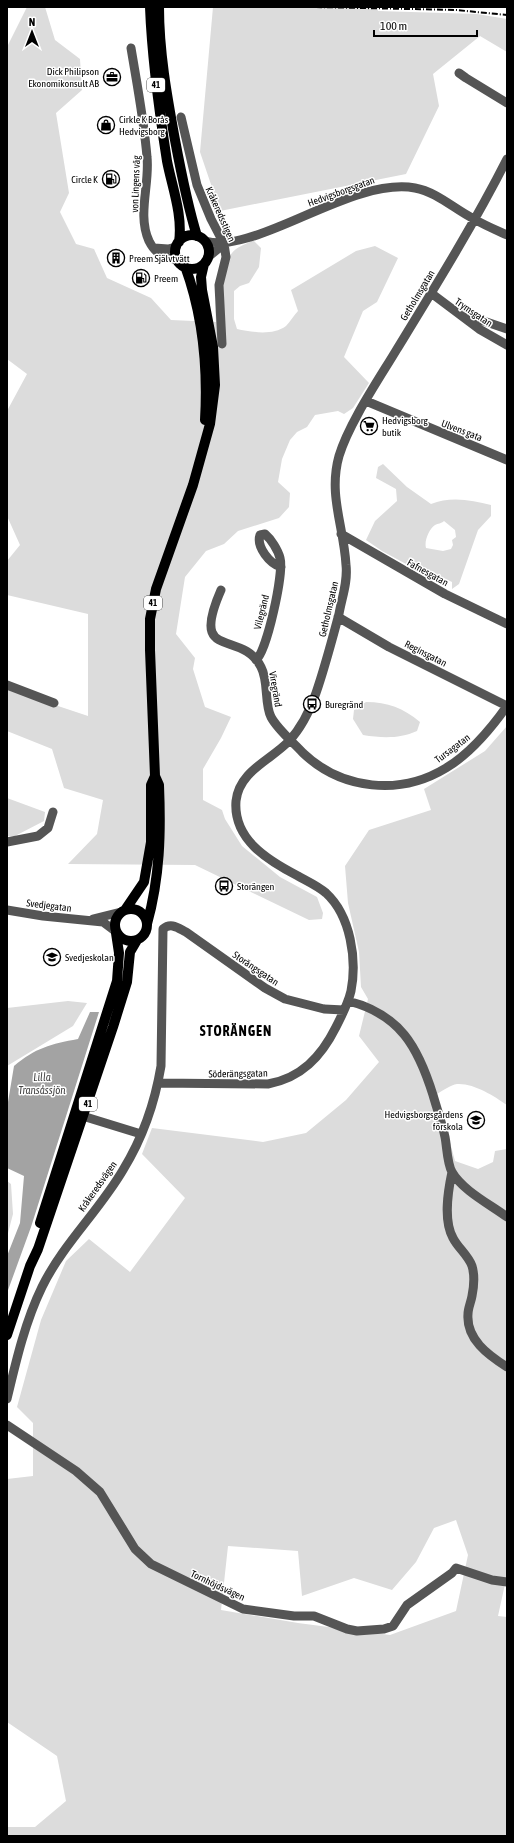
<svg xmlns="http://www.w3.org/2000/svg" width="514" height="1843" font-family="'Asap Condensed',sans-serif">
<rect width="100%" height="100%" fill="#fff"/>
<!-- green -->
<path fill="#dcdcdc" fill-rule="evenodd" d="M27 7H45L55 40 80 59 82 90 56 113 69 193 60 212 76 244 94 249 107 278 151 298 171 320 216 322C214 300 218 270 232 253 236 247 247 244 253 240L261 248 259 267 249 283 240 286 234 291V319L237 329C252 332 272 336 286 326 290 322 294 315 298 311L291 290 356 251 375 246 398 258 377 302 363 311 344 357 369 383 353 408 344 414 338 411 315 415 307 427 297 432 290 440 282 459 278 482 290 493 289 507 279 518 238 531 224 544 206 551 185 577 176 634 195 658 193 669 205 707 231 717 221 738 203 769V800L222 810 225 819 242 846 280 877 317 897 323 913 322 919 309 920 195 865 68 864 97 834 103 800 64 788 52 749 7 731V689L88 716V614L7 595V561L20 545 7 516V411L27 374 7 359V47Z
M213 7H377L378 11 477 14 507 19V52L480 36 433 74 439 106 406 174 220 211 200 152Z
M383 464 407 487 431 504C450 496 472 500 491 505V516L478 530 459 584 452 589V582L437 575 432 578 382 551 366 540 375 521 397 501 396 489 376 478 378 467ZM444 521 455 530 456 537 452 540 453 545 451 549 443 551 426 548C424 541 429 529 435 525 438 523 441 524 444 521Z
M366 702C388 702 403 708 420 722L417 731C399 739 382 738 363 735L353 719 354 710Z
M507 726V1105C494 1096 474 1083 457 1084 451 1085 442 1091 437 1094L455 1161 478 1169 493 1162 495 1151 507 1149V1575L498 1616 507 1617V1836H7V1827H35L66 1801 57 1756 7 1722V1479L33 1476V1423L17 1407 41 1320 66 1261 89 1239 130 1272 185 1198 142 1154 152 1128 263 1142 306 1133 346 1100 379 1062 359 1036 368 999 361 987 359 952 348 903 345 866 369 830 431 810 424 789 485 751ZM456 1520 468 1555 456 1611 390 1635 298 1623 221 1610 228 1546 298 1551 302 1596 354 1578 392 1590 416 1562 434 1528Z
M7 798 45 812 44 821 15 836H7Z
M68 1001 87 1003 73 1026 7 1066V1008Z
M7 1181 11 1184 13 1214 7 1237Z"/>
<!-- water -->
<path fill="#a3a3a3" d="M90 1012H99L31 1227 7 1293V1256L20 1223 24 1176 7 1168V1108L14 1066C35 1048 51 1044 78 1039Z"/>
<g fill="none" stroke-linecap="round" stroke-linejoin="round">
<!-- minor -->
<path stroke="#555" stroke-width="9" d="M131 48C137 84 144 120 147 157 150 184 137 215 149 241 156 255 164 257 178 260
M459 73 466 78 507 103
M181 117 197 185 211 219 224 244 226 257 219 285 222 344
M205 241C220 245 232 242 247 238 296 225 365 179 415 188 437 192 454 209 474 219 484 225 496 230 507 235
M154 248 168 249 176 247
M208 257 224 244
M431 293 479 329 507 345
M463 314 507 329
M366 401 507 460
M341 534 445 594 507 624
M221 590C189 663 241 628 261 667 269 682 264 703 271 717 278 730 293 742 303 753 342 790 400 796 446 768 471 753 490 730 507 706
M338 617 389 647 507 706
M256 660C267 651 284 573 280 558 278 550 271 539 265 534L260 535C256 547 270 564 281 567
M7 685 54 703
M7 842 38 836 48 828 53 812
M7 910 43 916 103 922 115 931
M93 919 121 912
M348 1001C400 1014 418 1047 433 1095 437 1109 442 1123 445 1137 447 1147 447 1163 452 1172 462 1190 491 1205 507 1217
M158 1083 268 1084C301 1078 321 1057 336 1027 342 1015 348 1004 351 991 357 960 351 916 326 893 318 886 307 881 298 876 267 860 233 839 236 801 239 771 271 760 289 741 302 727 310 710 316 693 325 667 332 640 339 614 342 597 348 582 346 565 344 527 328 495 339 456 349 423 379 379 397 349 435 287 474 224 507 159
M76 1114 141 1134
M452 1172C448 1191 443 1220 453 1238 458 1248 468 1255 472 1266 475 1276 474 1286 472 1296 471 1302 468 1308 468 1314 466 1339 488 1355 507 1367
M7 1399C16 1361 25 1322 42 1287 63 1244 99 1211 123 1170 142 1139 155 1102 161 1066L163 929C171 922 178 928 186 932L265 988 285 999 324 1009 344 1010
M7 1425 76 1471 100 1492 135 1549 151 1564 243 1609 294 1616H314L347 1629 357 1631 384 1629 393 1626 407 1605 452 1573 456 1568 492 1580 507 1582"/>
<!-- major -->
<path stroke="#000" stroke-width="10" d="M150 7C152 59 159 110 167 161 172 187 183 215 179 242
M159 7C159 52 167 96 175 140 181 172 187 204 197 236
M175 252a17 17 0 1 1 34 0a17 17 0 1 1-34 0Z
M185 266C203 315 208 368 205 420
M115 925a16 16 0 1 1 32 0a16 16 0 1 1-32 0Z
M125 910 144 882 151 842V785L155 776
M147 924C160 877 161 833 159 785L155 776 150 650V619L156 589 193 485 210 424 215 385 213 347 202 290 201 277 204 264
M40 1223 117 981 119 953 116 933
M7 1335 30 1266 38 1249 113 1027 127 982 130 952 137 940"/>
<!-- rail -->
<path stroke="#000" stroke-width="2" stroke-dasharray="6 2 1 2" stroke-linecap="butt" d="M316 7 456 10 507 15"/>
</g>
<!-- icons -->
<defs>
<g id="office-ring" transform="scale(0.9)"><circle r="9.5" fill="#fff" stroke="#000" stroke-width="1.5"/><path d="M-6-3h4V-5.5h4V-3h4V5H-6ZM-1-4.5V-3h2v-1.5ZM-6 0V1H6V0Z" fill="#000"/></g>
<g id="shop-ring" transform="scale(0.9)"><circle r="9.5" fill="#fff" stroke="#000" stroke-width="1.5"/><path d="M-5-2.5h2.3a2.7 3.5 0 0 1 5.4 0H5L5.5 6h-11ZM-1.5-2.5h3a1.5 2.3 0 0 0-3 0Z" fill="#000"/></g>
<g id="fuel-ring" transform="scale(0.9)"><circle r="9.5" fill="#fff" stroke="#000" stroke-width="1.5"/><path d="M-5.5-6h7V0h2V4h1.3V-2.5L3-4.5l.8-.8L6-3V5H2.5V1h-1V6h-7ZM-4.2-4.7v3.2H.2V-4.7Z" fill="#000"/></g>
<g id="building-ring" transform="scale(0.9)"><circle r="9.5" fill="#fff" stroke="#000" stroke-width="1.5"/><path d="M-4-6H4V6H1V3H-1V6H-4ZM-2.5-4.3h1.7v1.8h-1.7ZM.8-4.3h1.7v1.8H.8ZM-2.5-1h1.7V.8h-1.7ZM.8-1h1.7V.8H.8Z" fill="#000"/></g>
<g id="supermarket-ring" transform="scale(0.9)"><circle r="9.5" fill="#fff" stroke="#000" stroke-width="1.5"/><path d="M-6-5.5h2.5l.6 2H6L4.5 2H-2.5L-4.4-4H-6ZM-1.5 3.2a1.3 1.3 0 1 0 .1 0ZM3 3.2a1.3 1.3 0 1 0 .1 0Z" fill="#000"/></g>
<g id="bus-ring" transform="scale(0.9)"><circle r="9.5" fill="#fff" stroke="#000" stroke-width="1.5"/><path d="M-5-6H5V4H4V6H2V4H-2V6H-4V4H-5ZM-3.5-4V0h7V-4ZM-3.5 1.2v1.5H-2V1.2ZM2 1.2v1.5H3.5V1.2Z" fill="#000"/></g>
<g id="school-ring" transform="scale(0.9)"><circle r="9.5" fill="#fff" stroke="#000" stroke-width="1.5"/><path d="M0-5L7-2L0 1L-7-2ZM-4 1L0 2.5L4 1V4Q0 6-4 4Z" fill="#000"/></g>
</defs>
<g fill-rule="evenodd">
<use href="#office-ring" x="112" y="77"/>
<use href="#shop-ring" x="106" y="125"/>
<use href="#fuel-ring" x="111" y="179"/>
<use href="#building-ring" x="116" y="258"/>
<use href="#fuel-ring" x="141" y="278"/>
<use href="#supermarket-ring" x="369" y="426"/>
<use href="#bus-ring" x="312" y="704"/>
<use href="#bus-ring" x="224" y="886"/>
<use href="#school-ring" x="52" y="957"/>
<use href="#school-ring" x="476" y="1120"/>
</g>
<g text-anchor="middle" stroke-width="3" stroke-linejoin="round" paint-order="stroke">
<!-- shield labels -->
<g fill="#fff" stroke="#4c4c4c" stroke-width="1">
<rect x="147" y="78" width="18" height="14" rx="3"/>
<rect x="144" y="596" width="18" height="14" rx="3"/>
<rect x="79" y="1097" width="18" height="14" rx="3"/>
</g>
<g font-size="9" font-weight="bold" fill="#000">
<text x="156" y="88">41</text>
<text x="153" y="606">41</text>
<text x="88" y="1107">41</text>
</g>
<!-- poi labels -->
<g font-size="10" fill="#000" stroke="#fff" text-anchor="start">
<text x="99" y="75" text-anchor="end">Dick Philipson<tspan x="99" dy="12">Ekonomikonsult AB</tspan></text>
<text x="119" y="123">Cirkle K Borås<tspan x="119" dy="12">Hedvigsborg</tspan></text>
<text x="98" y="183" text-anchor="end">Circle K</text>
<text x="129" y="262">Preem Självtvätt</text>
<text x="154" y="282">Preem</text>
<text x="382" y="424">Hedvigsborg<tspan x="382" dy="12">butik</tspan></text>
<text x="325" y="708">Buregränd</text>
<text x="237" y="890">Storängen</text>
<text x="65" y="961">Svedjeskolan</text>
<text x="463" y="1118" text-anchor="end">Hedvigsborgsgårdens<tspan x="463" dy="12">förskola</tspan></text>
</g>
<!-- street labels -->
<g font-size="10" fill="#000" stroke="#fff">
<text transform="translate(135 184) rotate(-88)" y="4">von Lingens väg</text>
<text transform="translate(341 191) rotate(-20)" y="4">Hedvigsborgsgatan</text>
<text transform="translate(221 214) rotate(66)" y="4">Kråkeredsstigen</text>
<text transform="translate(417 295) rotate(-59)" y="4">Getholmsgatan</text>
<text transform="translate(474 312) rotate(34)" y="4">Trymsgatan</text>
<text transform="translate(462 430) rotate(21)" y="4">Ulvens gata</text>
<text transform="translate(428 572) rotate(29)" y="4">Fafnesgatan</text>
<text transform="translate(328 609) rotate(-77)" y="4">Getholmsgatan</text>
<text transform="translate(261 612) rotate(-76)" y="4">Vilegränd</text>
<text transform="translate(426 653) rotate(27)" y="4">Reginsgatan</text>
<text transform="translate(276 689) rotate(80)" y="4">Viregränd</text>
<text transform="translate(452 748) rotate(-37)" y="4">Tursagatan</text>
<text transform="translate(49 905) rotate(7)" y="4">Svedjegatan</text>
<text transform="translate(256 968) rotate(34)" y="4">Storängsgatan</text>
<text transform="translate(238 1073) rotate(-1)" y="4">Söderängsgatan</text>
<text transform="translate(97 1186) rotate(-55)" y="4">Kråkeredsvägen</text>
<text transform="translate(218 1585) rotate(25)" y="4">Tornhöjdsvägen</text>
</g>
<!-- water labels -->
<g font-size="11" font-style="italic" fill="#444" stroke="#fff">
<text x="42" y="1081">Lilla<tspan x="42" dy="13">Transåssjön</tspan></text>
</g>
<!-- district labels -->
<g font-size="14" font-weight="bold" letter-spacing="1" fill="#000" stroke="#fff">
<text x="236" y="1036">STORÄNGEN</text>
</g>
</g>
<!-- border -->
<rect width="514" height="1843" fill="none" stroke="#000000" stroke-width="16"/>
<!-- north arrow -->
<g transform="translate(32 32)" stroke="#ffffff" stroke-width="3" paint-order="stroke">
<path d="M0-3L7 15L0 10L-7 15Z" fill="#000000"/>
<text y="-6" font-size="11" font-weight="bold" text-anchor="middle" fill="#000000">N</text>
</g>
<!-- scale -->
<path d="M374 30v6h103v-6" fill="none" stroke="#000000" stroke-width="2"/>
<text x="380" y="30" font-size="12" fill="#000000" stroke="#ffffff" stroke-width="3" paint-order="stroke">100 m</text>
</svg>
